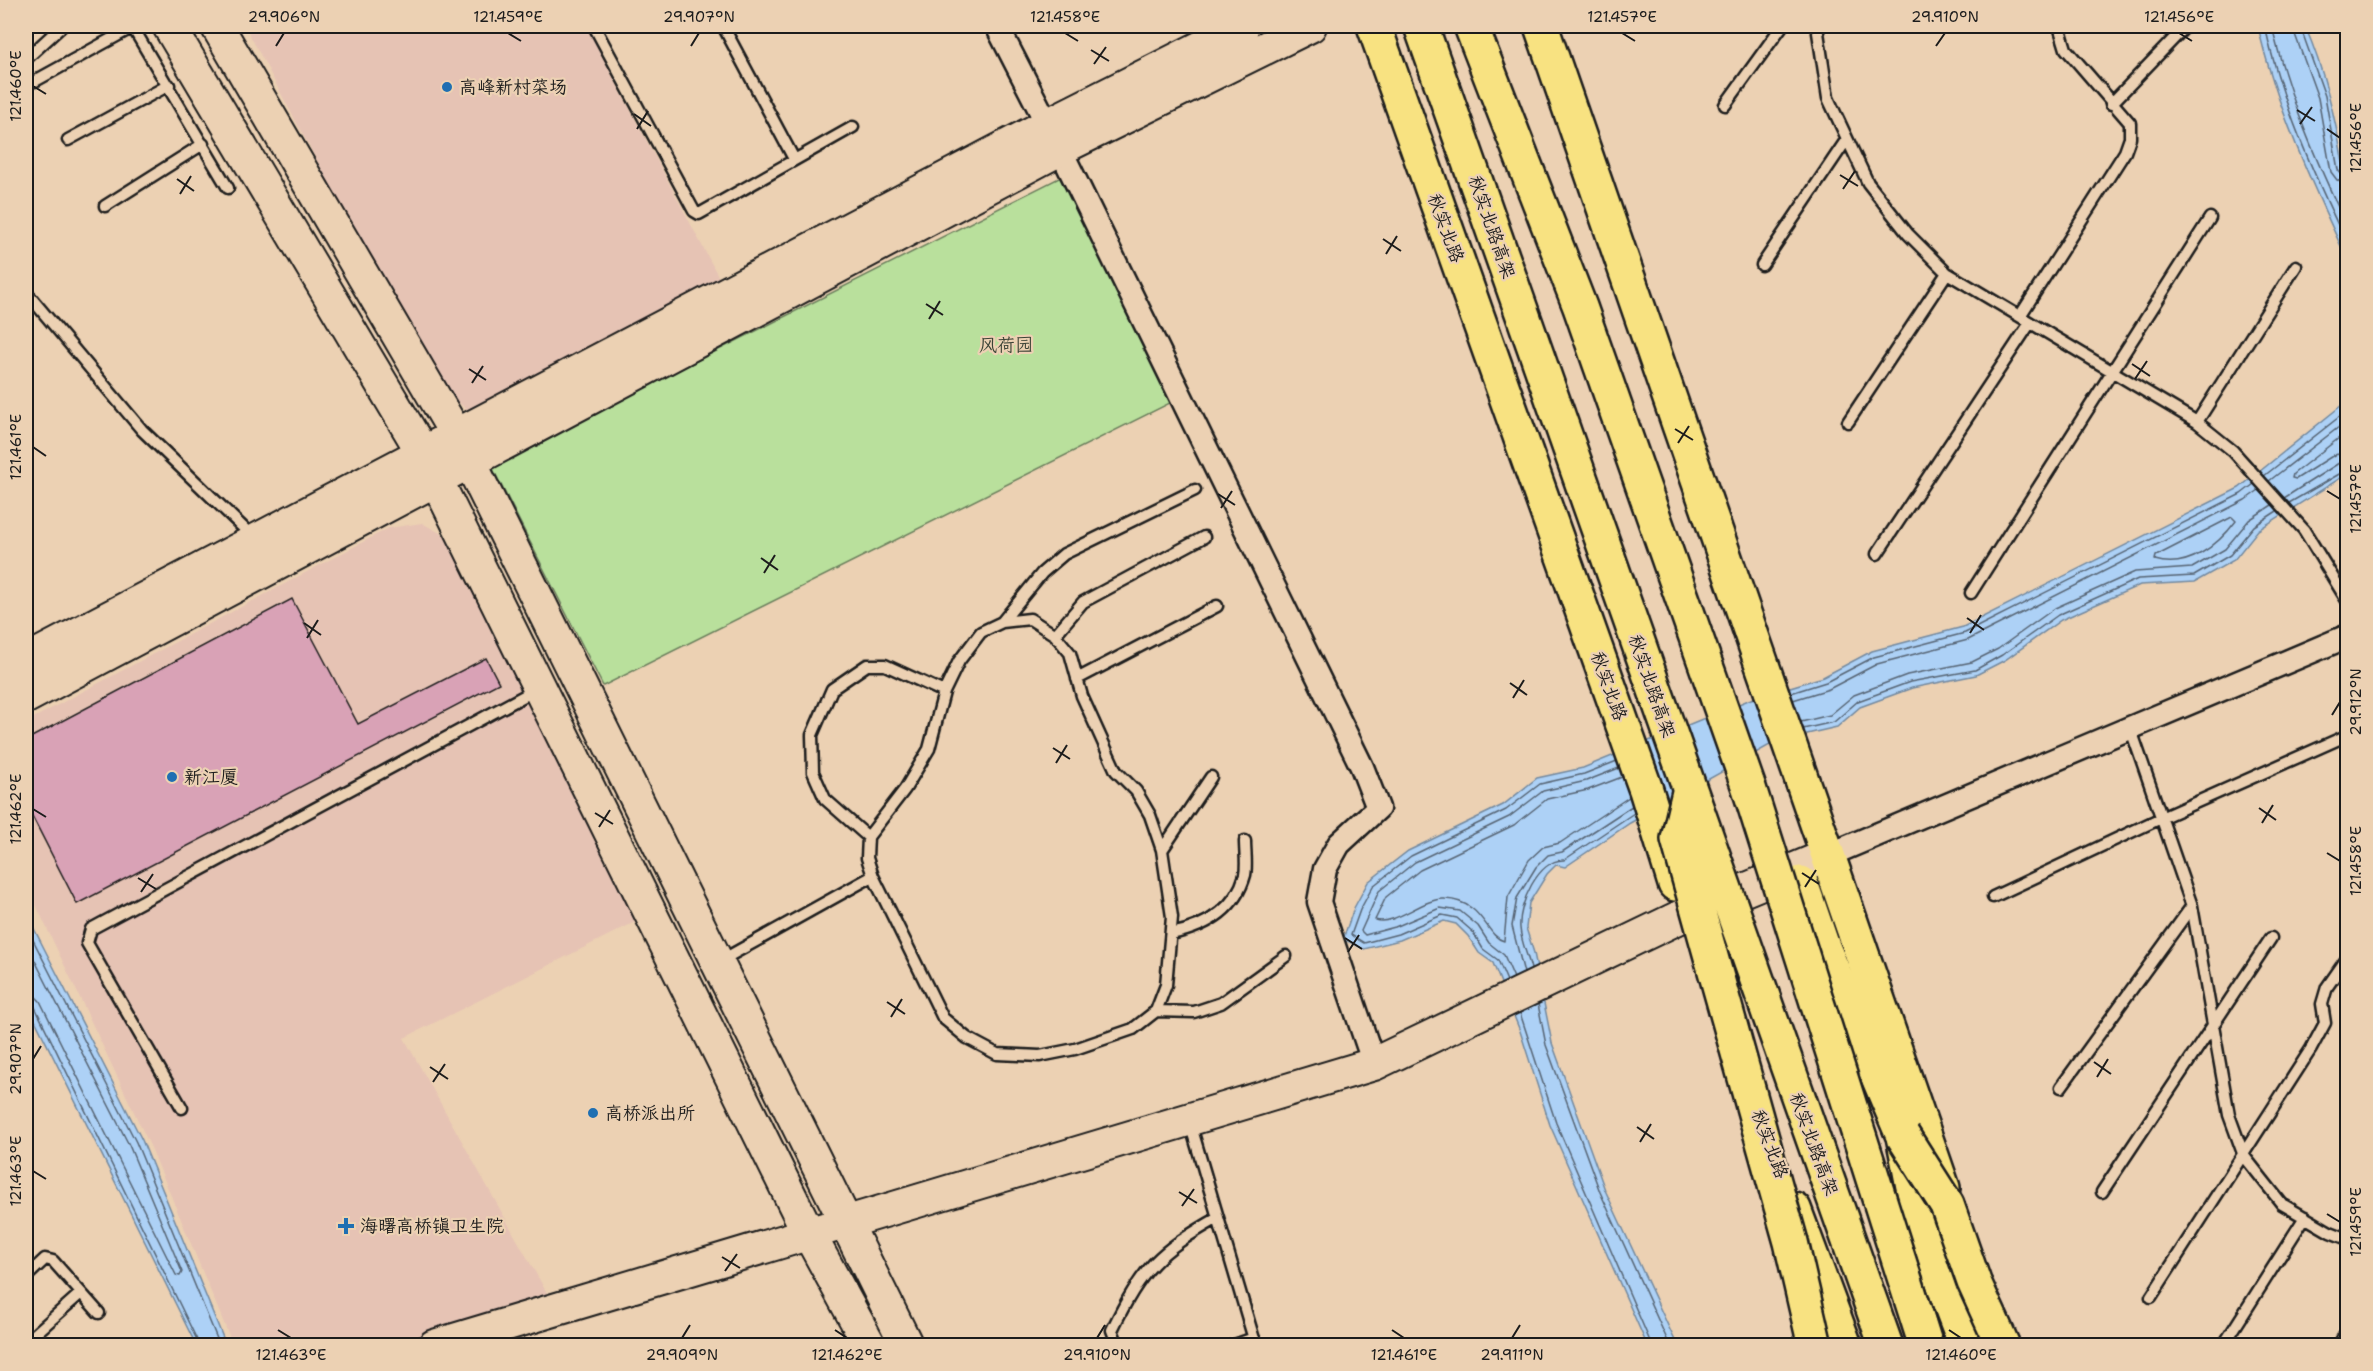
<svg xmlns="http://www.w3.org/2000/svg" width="2373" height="1371" font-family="'Shantell Sans','LXGW WenKai TC',sans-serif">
<rect width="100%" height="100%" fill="#ecd1b3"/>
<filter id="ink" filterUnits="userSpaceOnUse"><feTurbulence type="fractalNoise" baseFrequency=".0167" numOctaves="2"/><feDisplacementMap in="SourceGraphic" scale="12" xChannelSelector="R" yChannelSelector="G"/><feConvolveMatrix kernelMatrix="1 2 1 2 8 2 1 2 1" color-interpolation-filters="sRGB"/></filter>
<g filter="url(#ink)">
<!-- built -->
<path fill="#e6c3b4" d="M245 26H586L725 289 491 412 466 409 435 382Z
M422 523 449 538 637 921 404 1038 552 1302 397 1345H233L152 1150 26 884V722L389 528Z"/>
<!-- green -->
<path fill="#b9e09c" stroke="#6a7e5c" stroke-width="1.5" d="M1061 177 1176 400 603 686 491 465Z"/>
<!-- water -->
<path fill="#add1f6" stroke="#73899f" stroke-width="1.5" d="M2258 26H2305C2325 72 2335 118 2344 168L2347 174V259C2312 184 2276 107 2258 26Z
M2347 401V474L2258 530 2234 560 2195 582 2140 585 2061 620 2005 660 1976 675 1912 688 1860 707 1837 727 1777 741 1630 823 1565 867 1556 865 1547 874 1529 903 1526 928 1534 953 1552 1043 1605 1190 1677 1345H1647L1550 1125 1520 1031 1493 963 1479 953 1468 936 1456 924 1444 921 1400 940 1364 949 1343 939 1354 908 1368 882 1408 851 1503 805 1537 778 1583 768 1751 699 1823 677 1872 651 1963 627 2239 488Z
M26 913 142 1140 226 1345H196L26 1002Z"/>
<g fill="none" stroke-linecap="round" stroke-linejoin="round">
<!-- shore -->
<path stroke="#566473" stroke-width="1.5" d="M2265 26C2281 102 2314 175 2348 246
M2272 26C2288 96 2317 163 2348 228
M2292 26 2318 98 2331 172 2337 180 2348 183
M2300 26 2325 96 2338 170 2342 175 2348 176
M2348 431 2293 474 2292 478 2296 479 2334 455 2348 452
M2264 476 2348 410
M2269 481 2348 420
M2284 498 2339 463 2348 461
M2289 503 2348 469
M2232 517 2236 521C2218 545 2188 570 2155 560L2156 556Z
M1791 693 1826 682 1874 657 1965 633 2241 494 2254 484
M1793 700 1829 689 1877 664 1968 640 2245 500 2259 490
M1801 722 1830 715 1854 695 1907 675 1972 662 1998 649 2055 608 2135 572 2192 568 2225 549 2249 520 2272 505
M1803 729 1834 722 1858 701 1910 682 1975 670 2002 655 2058 615 2138 579 2194 576 2230 555 2254 526 2277 511
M1622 777 1588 790 1547 799 1514 825 1420 870 1386 897 1375 920C1394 927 1424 897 1445 899 1484 901 1485 936 1504 941L1508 897 1529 860 1543 847 1560 843 1629 797
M26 926 136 1142 220 1346
M26 943 129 1145 182 1272 180 1276 176 1275 40 1001 34 995 26 994
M1531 969C1528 956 1521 942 1520 928 1518 905 1538 859 1564 860L1634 813
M1524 973 1512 926 1517 898 1536 867 1548 855 1562 852 1632 806
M1514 978 1504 955 1489 943 1478 926 1460 911 1440 908 1395 927 1365 935 1361 931 1379 891 1415 862 1509 817 1543 791 1586 781 1619 768
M1507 981 1498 960 1483 949 1473 932 1457 918 1442 915 1398 934 1364 943 1351 935 1360 910 1373 886 1411 856 1506 810 1540 784 1584 774 1617 761
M26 1001 34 1005 200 1346
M1538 1004 1546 1045 1600 1192 1670 1346
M1520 1013 1556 1123 1652 1346"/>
</g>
<!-- building -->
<path fill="#d9a2b6" stroke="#1c1c1c" stroke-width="1.5" d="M292 599 358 724 486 658 499 683 77 904 26 804V740Z"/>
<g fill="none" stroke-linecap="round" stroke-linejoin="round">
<!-- lane casing -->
<g stroke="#1c1c1c" stroke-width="15">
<path id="lane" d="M132 26 228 188
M594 26 694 211 699 214 853 127
M723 26 794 159
M1817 26 1828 98 1868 183 1908 234 1947 273 2197 422 2233 451 2304 530 2348 602
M26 59 62 26
M35 81 133 27
M2111 104 2186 26
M1725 105 1782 26
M68 140 169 85
M105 206 203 144
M1762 265 1847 139
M26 292 142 430 254 538
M2020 316 2125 152 2130 138V123L2066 49 2059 26
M1848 422 1947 273
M2197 422 2296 266
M1877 554 2030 323
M1971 593 2210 218
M1030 619 1055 635 1070 653 1082 696 1116 771 1136 791 1150 815 1162 850 1172 917 1166 985 1156 1011 1133 1029 1075 1049 1040 1056 997 1054 967 1038 943 1018 873 876 867 858 868 837 905 789 929 749 944 692 959 661 981 632 1002 622Z
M1002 622 1042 573 1064 554 1195 490
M1055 635 1083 602 1204 537
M1077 679 1217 606
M2130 727 2192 906 2229 1115 2244 1156 2282 1204 2330 1232 2348 1239
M868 837 825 799 813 772 812 735 832 689 867 665H885L944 692
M1162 850 1211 777
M1993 897 2161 818 2348 735
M1171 934C1205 927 1235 911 1245 875 1247 865 1245 852 1245 841
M720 961 873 876
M1156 1011 1194 1012 1221 1003 1286 956
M2061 1087 2192 906
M182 1108 87 943 91 929 537 689
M1190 1123 1256 1346
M2102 1192 2271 938
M26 1277 45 1259 53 1261 99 1313
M2151 1297 2311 1049 2325 1023 2322 1004 2327 987 2348 957
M26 1342 81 1293
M1118 1346 1112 1330C1142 1268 1158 1252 1218 1218
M1231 1346 1254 1338
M2223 1346 2305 1217
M2338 1346 2348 1330"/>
</g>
<!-- street casing -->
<g stroke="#1c1c1c" stroke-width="27">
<path id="street" d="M997 26 1060 149 1362 767 1378 808 1339 844 1325 869 1319 902 1374 1064
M1829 855 2348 636"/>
</g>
<!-- secondary casing -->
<g stroke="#1c1c1c" stroke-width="36">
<path id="secondary" d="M169 26 423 453 809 1234 870 1346
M217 26 457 436 907 1346
M26 661 1047 125 1243 26
M26 697 1060 149 1310 26
M434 1346 1374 1064 1684 915 1829 855"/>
</g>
<!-- primary casing -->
<g stroke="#1c1c1c" stroke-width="38">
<path id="primary" d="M1374 26 1646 790 1675 884
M1541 26 1943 1188
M1794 1209 1845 1346"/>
</g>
<!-- highway casing -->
<g stroke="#1c1c1c" stroke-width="38">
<path id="highway" d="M1801 883 1823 947 1903 1136 1915 1197 1949 1301 1966 1346"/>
</g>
<!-- lane -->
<use href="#lane" stroke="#ecd1b3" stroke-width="10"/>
<!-- street -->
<use href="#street" stroke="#ecd1b3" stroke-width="22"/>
<!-- secondary -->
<use href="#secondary" stroke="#ecd1b3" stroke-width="32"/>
<!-- primary -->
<use href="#primary" stroke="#f8e281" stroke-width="33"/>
<!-- highway -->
<use href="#highway" stroke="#f8e281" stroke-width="33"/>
<!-- highway-bridge casing -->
<g stroke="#1c1c1c" stroke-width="38" stroke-linecap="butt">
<path id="highway-bridge" d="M1421 26 1886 1346
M1471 26 1580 307 1749 788 1926 1346
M1689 792 1678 839 1791 1242 1815 1346
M1903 1136 1947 1205 1974 1282 2003 1346"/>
</g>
<!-- highway-bridge -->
<use href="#highway-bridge" stroke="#f8e281" stroke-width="33"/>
</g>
</g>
<!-- ticks -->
<path fill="none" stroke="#1c1c1c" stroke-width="2" d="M508 33 521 41M1065 33 1078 41M1622 33 1635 41M2179 33 2192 41M276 46 284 33M691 46 699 33M1936 46 1945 33M1091 50 1109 61M1094 64 1106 47M33 86 46 94M2297 110 2315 121M634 114 651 126M2300 124 2312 107M637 129 648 111M2327 129 2340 138M1840 175 1858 186M177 179 194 191M1843 189 1855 171M180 194 191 176M1383 239 1401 251M1386 254 1397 236M926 304 943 315M929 319 940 301M2132 364 2150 376M469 369 486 380M2135 379 2147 361M472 383 483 366M1675 429 1693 440M1678 443 1689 426M33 447 46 456M2327 491 2340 499M1218 494 1235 505M1221 508 1232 491M761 558 778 570M764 573 775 555M1967 618 1984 630M304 623 321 635M1970 633 1981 615M307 638 318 620M1510 683 1527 695M1513 698 1524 680M2332 715 2340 702M1053 748 1070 759M1056 763 1067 745M2259 808 2276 820M33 809 46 817M595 813 613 824M2262 823 2273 805M599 827 610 810M2327 853 2340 861M1802 873 1819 884M138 878 156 889M1805 887 1816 870M141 892 153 874M1345 938 1362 949M1348 952 1359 935M887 1002 905 1014M891 1017 902 999M33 1059 41 1046M2094 1062 2111 1074M430 1067 448 1079M2097 1077 2108 1059M433 1082 445 1064M1637 1127 1654 1139M1640 1142 1651 1124M33 1171 46 1179M1179 1192 1197 1203M1182 1206 1194 1189M2327 1214 2340 1222M722 1257 740 1268M725 1271 737 1254M278 1330 291 1338M835 1330 847 1338M1392 1330 1404 1338M1949 1330 1961 1338M682 1338 690 1325M1097 1338 1105 1325M1512 1338 1520 1325"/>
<!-- markers -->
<g fill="#1f6fb2" stroke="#ecd1b3" stroke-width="2">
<circle cx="447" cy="87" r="6"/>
<circle cx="172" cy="777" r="6"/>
<circle cx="593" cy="1113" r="6"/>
<path d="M343 1217h6v6h6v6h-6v6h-6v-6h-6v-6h6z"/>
</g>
<g text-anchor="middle" stroke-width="4.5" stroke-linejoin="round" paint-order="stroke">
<!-- poi labels -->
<g font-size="18" fill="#1c1c1c" stroke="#ecd1b3" text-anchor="start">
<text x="459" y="93">高峰新村菜场</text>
<text x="184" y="783">新江厦</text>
<text x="605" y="1119">高桥派出所</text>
<text x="360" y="1232">海曙高桥镇卫生院</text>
</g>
<!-- street labels -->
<g font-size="18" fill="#1c1c1c" stroke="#ecd1b3">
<text transform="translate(1492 227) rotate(71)" y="6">秋实北路高架</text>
<text transform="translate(1446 228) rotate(70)" y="6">秋实北路</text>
<text transform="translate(1609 686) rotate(70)" y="6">秋实北路</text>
<text transform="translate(1652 686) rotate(71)" y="6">秋实北路高架</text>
<text transform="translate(1770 1144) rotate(69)" y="6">秋实北路</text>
<text transform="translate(1814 1144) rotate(70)" y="6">秋实北路高架</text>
</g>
<!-- park labels -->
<g font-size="18" fill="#3b4336" stroke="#ecd1b3">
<text x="1006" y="351">风荷园</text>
</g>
</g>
<!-- margin -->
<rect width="2373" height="1371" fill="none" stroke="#ecd1b3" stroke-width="66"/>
<rect x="33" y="33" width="2307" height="1305" fill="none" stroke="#1c1c1c" stroke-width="2"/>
<g font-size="15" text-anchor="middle" fill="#1c1c1c">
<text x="284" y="22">29.906°N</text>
<text x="508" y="22">121.459°E</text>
<text x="699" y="22">29.907°N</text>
<text x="1065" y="22">121.458°E</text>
<text x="1622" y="22">121.457°E</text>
<text x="1945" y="22">29.910°N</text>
<text x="2179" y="22">121.456°E</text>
<text transform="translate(16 86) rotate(-90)" y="5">121.460°E</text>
<text transform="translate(2356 138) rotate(-90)" y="5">121.456°E</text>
<text transform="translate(16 447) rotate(-90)" y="5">121.461°E</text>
<text transform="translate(2356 499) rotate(-90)" y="5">121.457°E</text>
<text transform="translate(2356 702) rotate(-90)" y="5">29.912°N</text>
<text transform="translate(16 809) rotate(-90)" y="5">121.462°E</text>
<text transform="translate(2356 861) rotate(-90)" y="5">121.458°E</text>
<text transform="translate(16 1059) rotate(-90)" y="5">29.907°N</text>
<text transform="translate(16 1171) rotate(-90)" y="5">121.463°E</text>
<text transform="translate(2356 1222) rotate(-90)" y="5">121.459°E</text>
<text x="291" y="1360">121.463°E</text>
<text x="682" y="1360">29.909°N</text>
<text x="847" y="1360">121.462°E</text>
<text x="1097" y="1360">29.910°N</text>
<text x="1404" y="1360">121.461°E</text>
<text x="1512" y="1360">29.911°N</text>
<text x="1961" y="1360">121.460°E</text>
</g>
</svg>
